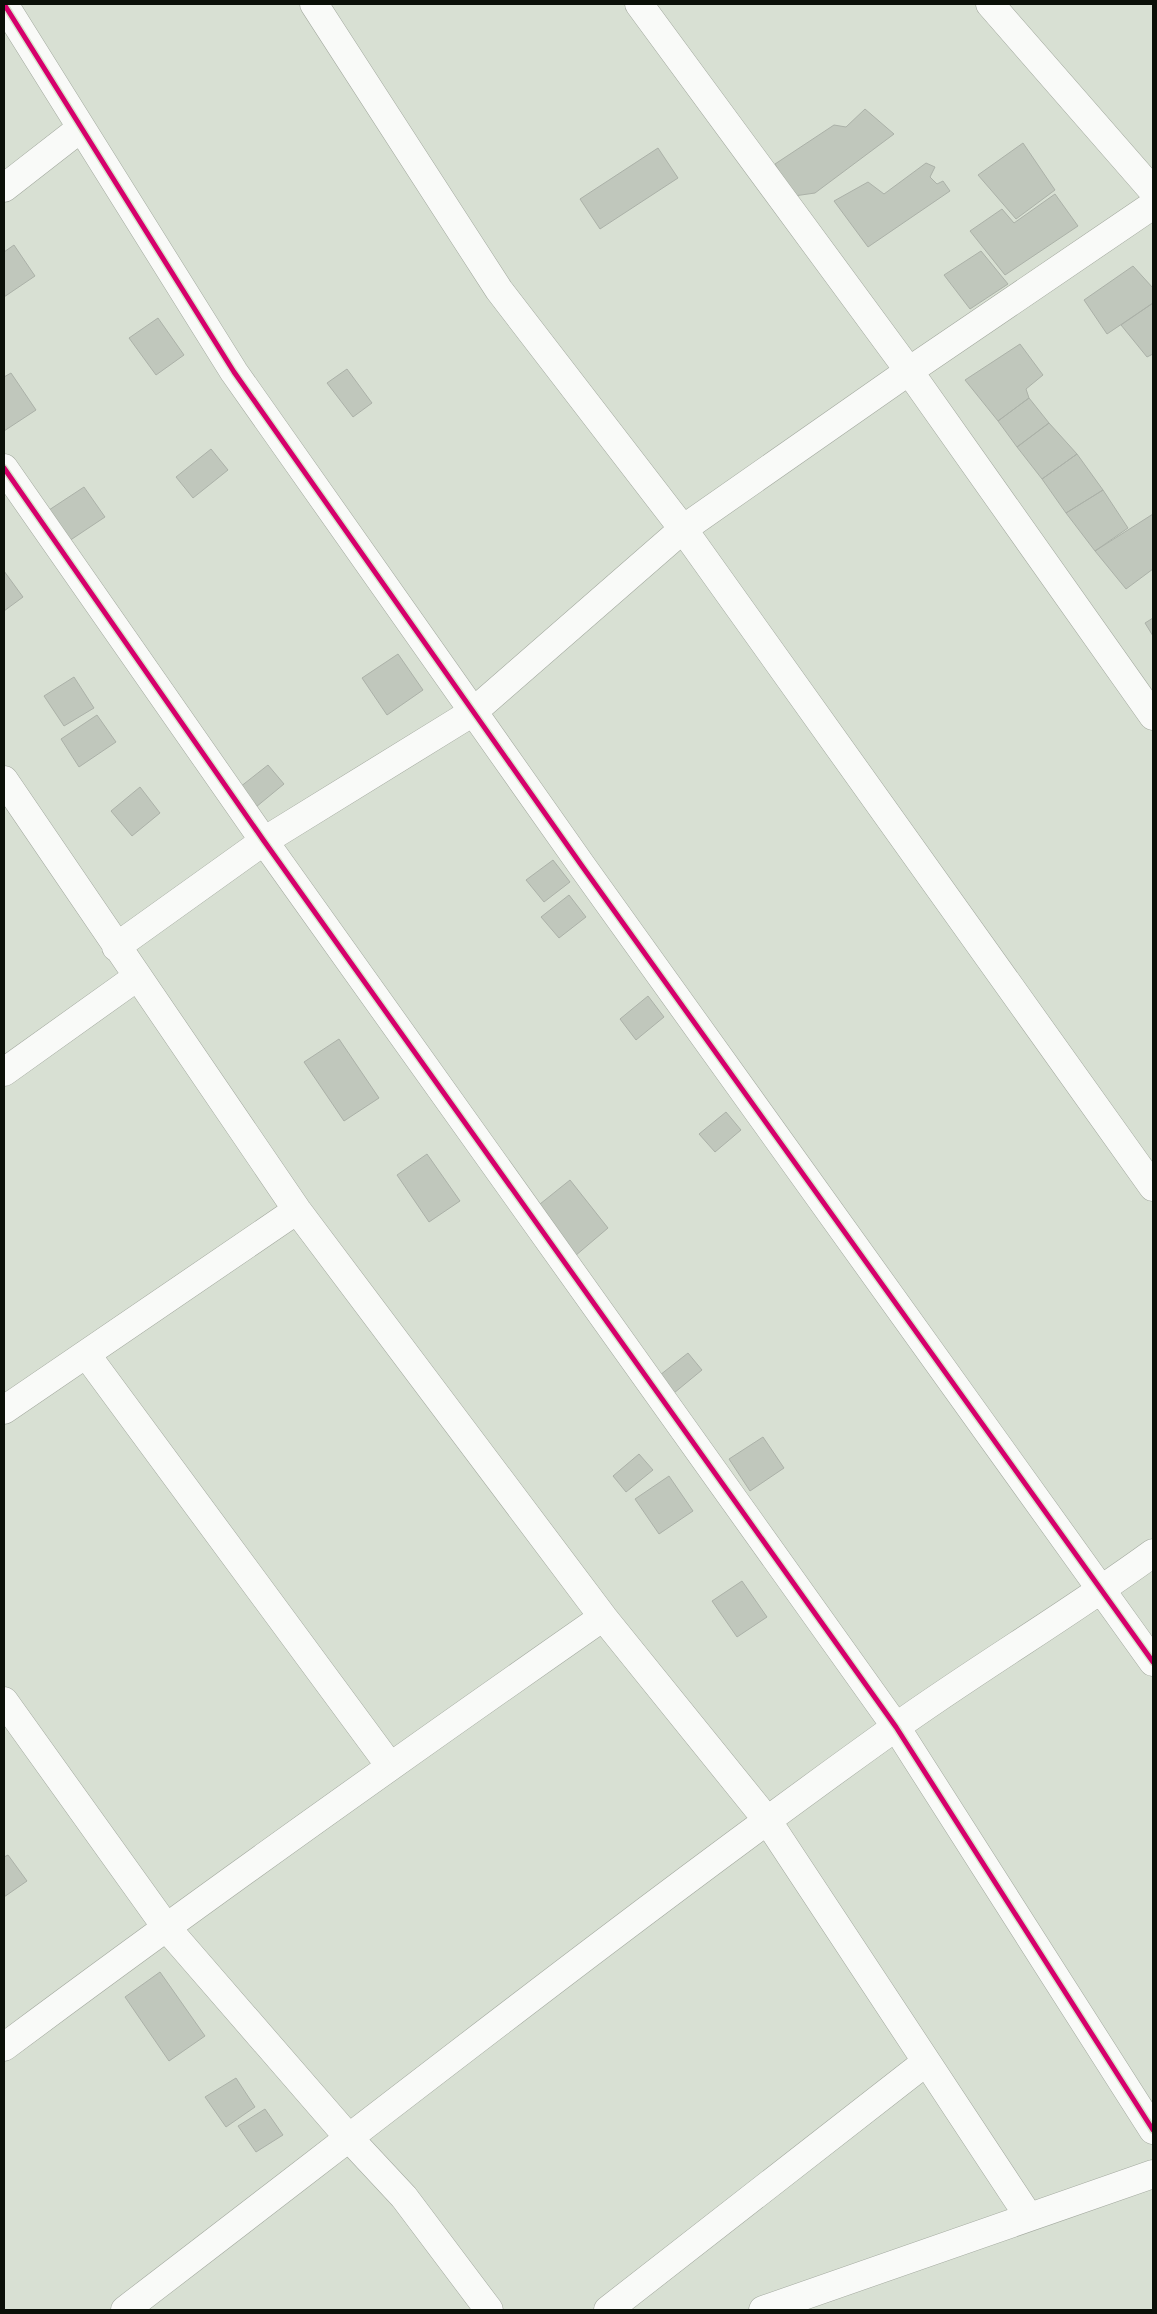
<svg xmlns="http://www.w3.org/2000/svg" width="1157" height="2314" font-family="'PT Sans',sans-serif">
<rect width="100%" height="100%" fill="#d8e0d3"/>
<!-- building -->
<path fill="#c0c7bc" stroke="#abb1a8" d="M865 109 894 134 815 193 794 196 775 164 834 125 846 127Z
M1023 143 1055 190 1016 219 978 175Z
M658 148 678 178 600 229 580 199Z
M926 163 935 167 930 177 937 184 943 181 950 191 868 247 834 201 868 182 884 194Z
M1055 194 1078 226 1005 275 970 231 1002 209 1014 223Z
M14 245 35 276 4 297V252Z
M981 251 1008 284 970 309 944 275Z
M1133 266 1153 288V303L1107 334 1084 300Z
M1153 303V354L1147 357 1121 325Z
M158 318 184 355 156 375 129 338Z
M1020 344 1043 375 1026 389 1029 398 998 421 965 380Z
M347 369 372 403 353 417 327 383Z
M11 373 36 410 4 431V377Z
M1029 398 1049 423 1017 447 998 421Z
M1049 423 1077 454 1042 479 1017 447Z
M211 449 228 470 193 498 176 477Z
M1077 454 1103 490 1066 513 1042 479Z
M84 487 105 517 69 541 49 510Z
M1103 490 1128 528 1095 551 1066 513Z
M1153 514V569L1126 589 1095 551Z
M4 571 23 597 4 611Z
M1153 618V636L1145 623Z
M398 654 423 690 387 715 362 678Z
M74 677 94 708 64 726 44 696Z
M97 715 116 742 79 767 61 739Z
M268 765 284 784 256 807 240 787Z
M140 787 160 813 132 836 111 811Z
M553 860 570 882 544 902 526 880Z
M569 895 586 917 559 938 541 917Z
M648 996 664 1017 636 1040 620 1019Z
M339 1039 379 1098 344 1121 304 1062Z
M726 1112 741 1130 715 1152 699 1134Z
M427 1154 460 1201 429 1222 397 1175Z
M570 1180 608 1228 575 1256 535 1208Z
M688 1353 702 1370 674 1393 660 1375Z
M763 1437 784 1468 750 1491 729 1459Z
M639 1454 653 1470 626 1492 613 1476Z
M669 1476 693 1511 659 1534 635 1499Z
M742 1581 767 1617 737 1637 712 1601Z
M8 1855 27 1881 4 1897V1857Z
M160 1972 205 2036 169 2061 125 1997Z
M236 2078 255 2107 226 2127 205 2097Z
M265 2109 283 2135 256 2152 238 2126Z"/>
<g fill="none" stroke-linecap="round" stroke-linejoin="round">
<!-- street casing -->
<g stroke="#a3a99f" stroke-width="29">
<path id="street" d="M4 4 234 372 582 866 1153 1662
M314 4 499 290 683 529 1153 1187
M639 4 909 371 1153 716
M990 4 1153 191
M4 188 81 128
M4 468 264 841 896 1727 1153 2130
M4 780 297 1210 603 1617 767 1820 1029 2217
M116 947 264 841 473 712 683 529 909 371 1153 205
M4 1072 137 977
M86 1354 390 1766
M4 1410 297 1210
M4 1701 166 1927 349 2138 404 2197 489 2310
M4 2047C201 1900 401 1758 603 1617
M125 2310C380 2115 632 1916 893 1729 978 1668 1068 1615 1153 1553
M608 2310 926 2062
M763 2310 1153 2174"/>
</g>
<!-- street -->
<use href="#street" stroke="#f9faf8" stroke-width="28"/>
<!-- cycleway casing -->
<g stroke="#d7e5ce" stroke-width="8">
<path id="cycleway" d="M4 4 234 372 582 866 1153 1662
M4 468 264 841 896 1727 1153 2130"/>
</g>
<!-- cycleway -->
<use href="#cycleway" stroke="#d6006c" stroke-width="5"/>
</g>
<!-- border -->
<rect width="1157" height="2314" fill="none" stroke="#0b1008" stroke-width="10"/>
</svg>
